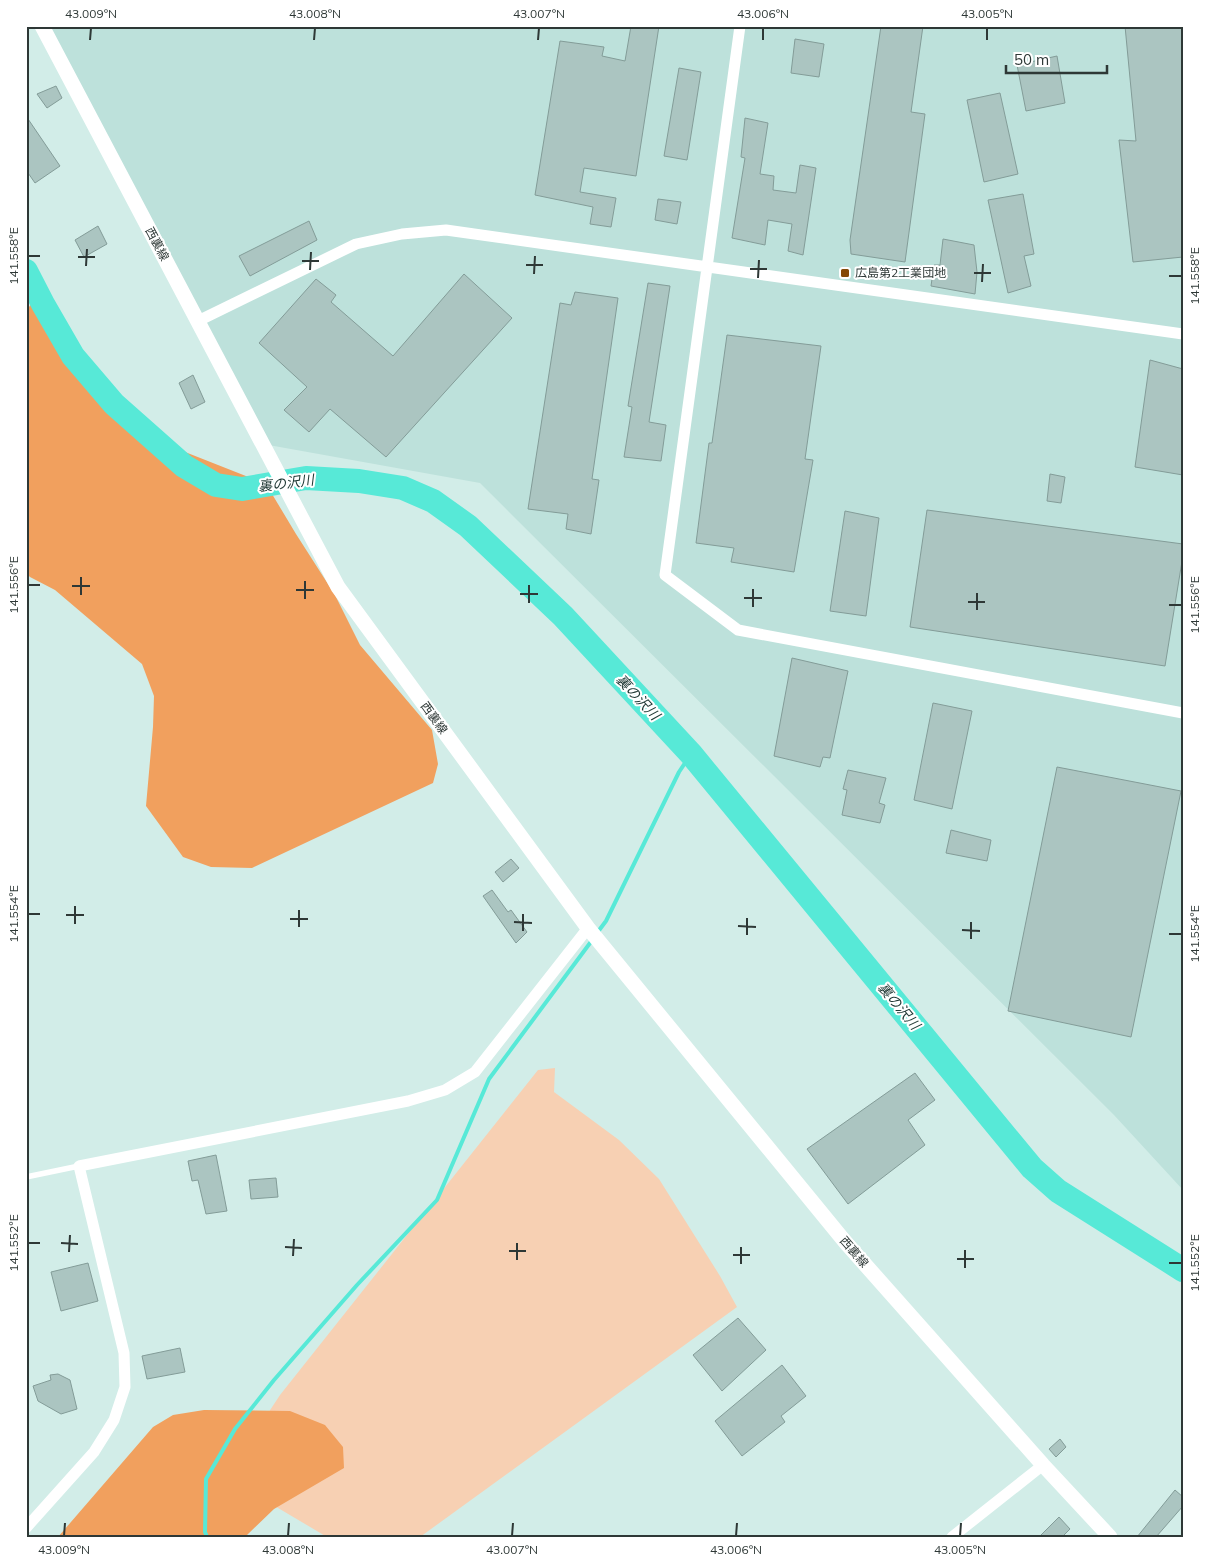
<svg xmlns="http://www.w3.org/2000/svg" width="1209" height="1563" font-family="Mulish,'Noto Sans JP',sans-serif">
<rect width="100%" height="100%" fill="#d2ede8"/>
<!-- built -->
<path fill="#bde1db" d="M43 26H1183V1190L1114 1115 480 483 263 444Z"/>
<!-- green -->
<path fill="#f7d0b3" d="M555 1068 554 1092 619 1140 659 1179 720 1276 737 1307 420 1537H327L226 1477 280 1395 538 1070Z"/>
<!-- forest -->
<path fill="#f1a05e" d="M35 299 115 401 180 450 266 484 296 534 335 595 360 645 432 730 438 764 433 783 252 868 211 867 183 857 146 806 153 727 154 696 142 664 55 590 30 577 26 573V311Z
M204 1410 290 1411 325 1425 343 1447 344 1468 274 1509 247 1535V1537H58L153 1427 173 1415Z"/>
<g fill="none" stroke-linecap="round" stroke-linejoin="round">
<!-- stream -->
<path stroke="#57e9d7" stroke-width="4" d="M597 933 606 921 679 772 691 754
M207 1537 205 1532 206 1479 235 1429 274 1380 357 1285 437 1200 489 1079 593 939"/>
<!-- river -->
<path stroke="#57e9d7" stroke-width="24" d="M26 271 43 304 73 356 114 404 184 466 216 485 242 489 306 478 359 481 403 488 433 501 468 526 563 616 691 754 1032 1168 1058 1191 1183 1270"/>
</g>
<!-- building -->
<path fill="#abc5c1" stroke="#839c98" d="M631 26H659L636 176 584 168 580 192 616 198 611 227 590 224 593 207 535 195 560 41 604 47 602 56 625 61Z
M881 26H923L911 112 925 114 905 262 851 254 850 240Z
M1125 26H1183V257L1133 262 1119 140 1136 141Z
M795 39 824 44 819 77 791 73Z
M1057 56 1065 103 1026 111 1017 65Z
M679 68 701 72 687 160 664 156Z
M56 86 62 98 47 108 37 94Z
M1000 93 1018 174 984 182 967 100Z
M26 116 60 166 35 183 26 170Z
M745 118 768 123 760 174 774 176 773 190 796 193 800 165 816 168 803 255 788 251 792 224 768 220 765 245 732 238 745 158 741 157Z
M1023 194 1034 254 1024 256 1031 286 1008 293 988 200Z
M658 199 681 202 677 224 655 220Z
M309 221 317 240 250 276 239 256Z
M98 226 107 244 84 257 75 240Z
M943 239 974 245 977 272 975 294 931 286 934 265H940Z
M464 274 512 318 386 457 330 409 309 432 284 410 307 387 259 343 316 279 336 295 331 302 393 356Z
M648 283 670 286 649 422 666 425 661 461 624 457 632 407 628 406Z
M575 292 618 298 592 479 599 480 591 534 566 529 568 514 528 509 560 303 571 305Z
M727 335 821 346 805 459 813 460 794 572 731 562 734 548 696 543 709 443H712Z
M1150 360 1183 369V475L1135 467Z
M193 375 205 402 191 409 179 383Z
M1050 474 1065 477 1061 503 1047 501Z
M927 510 1183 544V555L1165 666 910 627Z
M845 511 879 518 866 616 830 611Z
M792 658 848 671 830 758 823 757 820 767 774 756Z
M933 703 972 711 952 809 914 800Z
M1057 767 1181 791 1131 1037 1008 1011Z
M848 770 886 778 879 803 885 805 880 823 842 815 847 790 843 789Z
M951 830 991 840 987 861 946 853Z
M511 859 519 868 503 882 495 872Z
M492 890 508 912 511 910 527 932 516 943 483 896Z
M915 1073 935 1100 908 1120 925 1145 848 1204 807 1149Z
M216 1155 227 1211 206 1214 198 1180 192 1181 188 1161Z
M276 1178 278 1197 251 1199 249 1180Z
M88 1263 98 1301 61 1311 51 1272Z
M738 1318 766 1350 722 1391 693 1355Z
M180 1348 185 1372 147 1379 142 1356Z
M782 1365 806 1396 781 1416 785 1422 742 1456 715 1421Z
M58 1374 70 1380 77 1409 61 1414 38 1401 33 1386 51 1380 50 1375Z
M1060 1439 1066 1447 1056 1457 1049 1449Z
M1175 1490 1183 1497V1506L1156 1537H1137Z
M1059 1517 1070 1529 1062 1537H1039Z"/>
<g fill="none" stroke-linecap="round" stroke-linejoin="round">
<!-- service -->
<path stroke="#fff" stroke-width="5.5" d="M26 1177 79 1166"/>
<!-- minor -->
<path stroke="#fff" stroke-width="11" d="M740 26 665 575 738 630 1183 713
M198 321 356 244 402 234 446 230 1183 334
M26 1528 94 1452 114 1420 125 1387 124 1353 79 1166 408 1101 445 1090 475 1072 588 928
M952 1537 1043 1465"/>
<!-- tertiary -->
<path stroke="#fff" stroke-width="15" d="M42 26 338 587 588 928 846 1243 1043 1465 1110 1537"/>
</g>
<!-- ticks -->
<path fill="none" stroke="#2e3836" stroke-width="2" d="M90 40 91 28M314 40 315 28M538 40 539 28M763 40V28M987 40V28M28 256H40M78 257H95M302 261H319M526 265H543M86 266 87 249M750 269H767M310 270 311 252M974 273H991M534 274 535 256M1169 276H1182M758 278 759 260M982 282 983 264M28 585H40M72 586H90M296 590H314M520 594H538M81 595V577M744 598H762M305 599V581M968 602H985M529 603V585M1169 605H1182M753 607V589M977 610V593M28 914H40M66 915H84M290 919H308M514 922 532 923M75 924V906M738 926 756 927M299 927V910M962 930 980 931M523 931V914M1169 934H1182M747 935V918M971 939V922M28 1243H40M61 1243 78 1244M285 1247 302 1248M509 1251H526M69 1252 70 1235M733 1255H750M293 1256 294 1239M957 1259H974M517 1260V1243M1169 1263H1182M741 1264V1247M965 1268V1250M64 1536 65 1523M288 1536 289 1523M512 1536 513 1523M736 1536 737 1523M960 1536 961 1523"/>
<!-- markers -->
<rect fill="#844705" stroke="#fff" stroke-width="2" x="840" y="268" width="10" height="10" rx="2.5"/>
<g text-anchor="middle" stroke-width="4" stroke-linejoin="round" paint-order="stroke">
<!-- street labels -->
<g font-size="12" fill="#2e3836" stroke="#fff">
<text transform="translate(157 244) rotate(62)" y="4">西裏線</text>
<text transform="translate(434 718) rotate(54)" y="4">西裏線</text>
<text transform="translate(854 1252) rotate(49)" y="4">西裏線</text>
</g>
<!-- poi labels -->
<g font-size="12" fill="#2e3836" stroke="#fff" text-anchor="start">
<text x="855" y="277">広島第2工業団地</text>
</g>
<!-- water labels -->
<g font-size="14" font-style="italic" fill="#1f3834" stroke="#fff">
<text transform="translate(286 483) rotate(-7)" y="5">裏の沢川</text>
<text transform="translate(638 697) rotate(47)" y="5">裏の沢川</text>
<text transform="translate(899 1006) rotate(50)" y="5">裏の沢川</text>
</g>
</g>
<!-- border -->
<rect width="1209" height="1563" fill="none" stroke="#ffffff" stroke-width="55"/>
<!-- scale -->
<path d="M1006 65v8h101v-8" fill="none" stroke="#2e3836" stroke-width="2.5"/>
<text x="1014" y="65" font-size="15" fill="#2e3836" stroke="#ffffff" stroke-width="4" paint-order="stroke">50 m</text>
<rect x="28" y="28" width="1154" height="1508" fill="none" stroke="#2e3836" stroke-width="2"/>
<g font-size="12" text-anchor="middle" fill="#2e3836">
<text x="91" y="18">43.009°N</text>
<text x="315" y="18">43.008°N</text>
<text x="539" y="18">43.007°N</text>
<text x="763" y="18">43.006°N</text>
<text x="987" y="18">43.005°N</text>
<text transform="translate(14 256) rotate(-90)" y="4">141.558°E</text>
<text transform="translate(1195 276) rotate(-90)" y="4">141.558°E</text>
<text transform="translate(14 585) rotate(-90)" y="4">141.556°E</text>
<text transform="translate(1195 605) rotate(-90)" y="4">141.556°E</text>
<text transform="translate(14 914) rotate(-90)" y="4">141.554°E</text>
<text transform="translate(1195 934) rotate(-90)" y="4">141.554°E</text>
<text transform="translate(14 1243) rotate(-90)" y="4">141.552°E</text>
<text transform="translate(1195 1263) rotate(-90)" y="4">141.552°E</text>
<text x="64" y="1554">43.009°N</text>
<text x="288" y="1554">43.008°N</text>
<text x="512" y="1554">43.007°N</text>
<text x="736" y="1554">43.006°N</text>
<text x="960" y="1554">43.005°N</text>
</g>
</svg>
